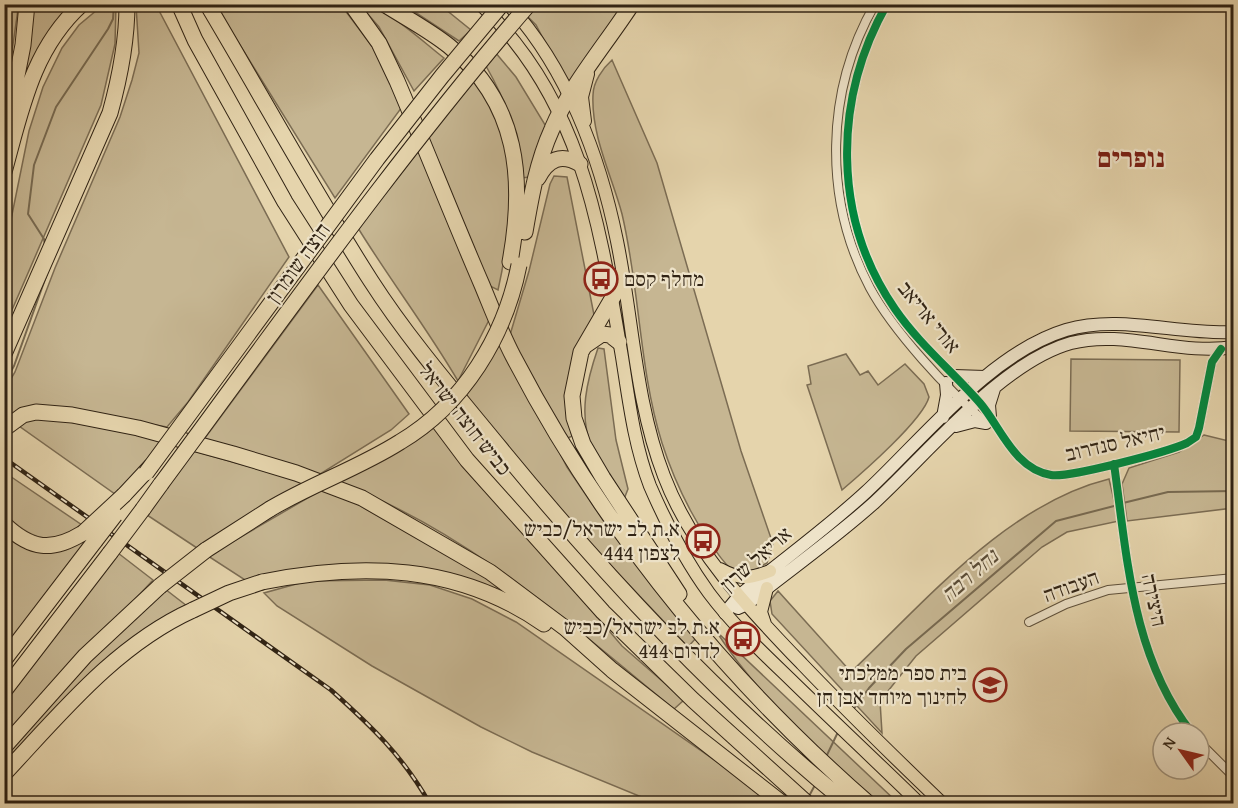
<svg xmlns="http://www.w3.org/2000/svg" width="1238" height="808" font-family="'Gentium Book Plus','Frank Ruhl Libre',serif">
<rect width="100%" height="100%" fill="#e5d4ac"/>
<filter id="stains"><feTurbulence type="fractalNoise" baseFrequency=".00333" numOctaves="4"/><feColorMatrix values="0 0 0 0 .2 0 0 0 0 .09 0 0 0 0 .02 0 0 0 .5 -.17"/></filter>
<radialGradient id="worn" r=".72"><stop offset=".6" stop-color="#630" stop-opacity="0"/><stop offset="1" stop-color="#630" stop-opacity=".3"/></radialGradient>
<!-- green -->
<path fill="#c6b692" stroke="#7b6c53" stroke-width="1.5" d="M5 5H18V9L5 101Z
M32 5H74L13 119Z
M103 5H116L115 44 101 105 5 326V249L29 131 43 87 62 48 79 25Z
M136 5H156L289 257 188 402 167 427 38 405 9 415 5 413V389L15 372 55 268 120 117 132 80 139 53Z
M215 5H341L378 54 402 107 335 198Z
M360 5C384 4 424 43 444 58L414 91 379 27Z
M404 5H440L471 30 459 41Z
M537 5H630L570 90 536 25 527 16Z
M495 52 516 77 547 128 530 177 521 178C519 135 507 103 486 66Z
M612 60 657 163 741 451 773 544 767 563 750 573 732 571C701 537 676 487 662 443 639 369 640 290 622 214 612 176 591 136 593 95 593 82 603 68 612 60Z
M475 78C482 89 493 101 497 113 516 170 511 232 498 290L488 285 426 135Z
M418 143 489 320 458 381C427 328 390 280 358 228Z
M554 176 567 177 595 320 568 418 572 436 566 439 510 335 529 271 550 184Z
M318 285 409 414 391 430 317 476 202 442Z
M502 339 567 467 607 526 696 638 688 647 577 530 465 396Z
M598 348 604 349 616 440 628 489 624 499C614 483 599 466 592 448 578 415 587 380 598 348Z
M846 354 860 375 868 371 878 385 905 364 924 384 929 397C923 420 862 473 842 490L807 385 811 384 808 366Z
M1071 359 1180 360 1179 432 1070 431Z
M48 418 162 439 147 461 115 494 19 426 30 419Z
M435 427 622 646 684 700 674 709C570 624 465 529 337 482L410 443Z
M1204 435 1233 442V508L1127 521 1122 484 1129 468 1179 452Z
M194 451 307 483 197 548 147 515Z
M4 472 82 525C51 547 31 540 5 514Z
M1109 479 1119 521 1067 532 1042 547 916 656 880 701 882 733 772 614 770 601 778 591 851 672C925 602 1007 504 1109 479Z
M323 489 352 501 517 595 513 601C483 590 450 574 418 568 361 557 301 569 245 580L208 556Z
M4 534 10 539 85 538 86 545 4 656Z
M118 553 153 580 5 740V699Z
M384 580 430 585 472 599 516 622 726 768 772 803H656L532 752 481 727 372 666 277 606 264 593 307 581Z
M165 589 187 606 5 766V756L79 670Z
M716 631 898 803H879C819 751 759 698 716 631Z"/>
<g fill="none" stroke-linecap="round" stroke-linejoin="round">
<!-- stream -->
<path stroke="#776950" stroke-width="2" d="M45 245 44 239 28 214 34 165 56 107 108 29 113 19 114 4
M4 383 14 366 48 271
M1123 503 1168 492 1234 491
M853 710 869 688 906 649 1056 521 1118 505
M826 757 838 732
M808 798 815 785"/>
<!-- street casing -->
<g stroke="#5d4f3a" stroke-width="10">
<path id="street" d="M875 4C825 91 823 199 870 288 894 332 947 389 985 422
M887 4C833 99 832 218 895 309 919 344 952 371 980 403 1000 426 1014 469 1051 475 1069 478 1167 452 1187 443L1196 437 1199 428 1212 362 1221 349
M1114 464C1127 556 1132 657 1192 733
M1029 622 1066 604 1108 590 1234 578
M1199 742 1234 777"/>
</g>
<!-- secondary casing -->
<g stroke="#302314" stroke-width="14">
<path id="secondary" d="M954 376 985 377
M943 417 947 395 946 383
M990 417 989 405 994 389
M956 426 975 421 986 423
M738 608 747 604C789 570 834 539 875 502 928 453 1002 362 1071 343 1125 329 1179 356 1234 347
M725 613 739 596C781 561 826 529 866 492 923 439 990 353 1066 330 1120 314 1178 335 1234 332"/>
</g>
<!-- primary casing -->
<g stroke="#302314" stroke-width="14">
<path id="primary" d="M480 4C582 100 600 227 622 357 629 401 634 444 650 486 666 523 685 560 709 593 733 625 762 652 790 679 833 721 877 762 920 804
M508 4C567 68 600 157 617 241 633 319 635 401 664 476 692 550 749 609 802 664 848 712 895 758 943 804
M585 121 582 97 588 74
M720 569C740 580 749 579 770 571
M765 624 761 612 767 588"/>
</g>
<!-- highway casing -->
<g stroke="#302314" stroke-width="17">
<path id="highway" d="M179 4 195 40 285 202 351 305 467 460 603 612 693 700 808 804
M207 4C262 96 313 191 371 281 409 340 456 394 501 449 606 577 719 699 848 804
M351 4 379 43 397 81C426 149 453 218 482 285 492 309 501 333 513 356 602 527 724 677 869 804
M384 4C406 18 429 30 449 46 519 103 525 180 510 262
M6 132 23 45 27 4
M4 172C21 111 32 49 82 4
M538 178C548 159 561 153 580 164
M525 232C531 197 537 162 552 129 570 86 606 44 632 4
M623 280 581 352 572 396 574 418 583 444 603 478 679 594
M586 345 602 334 610 335 619 342
M4 354 110 113C120 77 127 42 127 4
M4 429 23 415 36 412 72 415 138 428 233 454 296 473 362 498 490 572 565 628 612 670 783 804
M124 495 151 466
M143 509 161 484
M4 524C31 550 52 552 83 533
M206 550 270 509
M262 582C361 562 458 564 544 624
M4 660 95 541
M4 691 110 553
M4 747 85 656 160 586
M4 774C61 713 116 645 193 610"/>
</g>
<!-- street -->
<use href="#street" stroke="#eee3c9" stroke-width="8"/>
<!-- secondary -->
<use href="#secondary" stroke="#eee3c9" stroke-width="12"/>
<!-- primary -->
<use href="#primary" stroke="#e5d4ac" stroke-width="12"/>
<!-- highway -->
<use href="#highway" stroke="#e5d4ac" stroke-width="15"/>
<!-- rail casing -->
<g stroke="#302314" stroke-width="4.5">
<path id="rail" d="M4 458 331 690C371 726 403 756 430 804"/>
</g>
<!-- rail -->
<use href="#rail" stroke="#eee3c9" stroke-width="2" stroke-dasharray="7" stroke-linecap="butt"/>
<!-- highway-bridge casing -->
<g stroke="#302314" stroke-width="17" stroke-linecap="butt">
<path id="highway-bridge" d="M146 473 377 159 442 76 502 4
M161 484C281 322 397 157 529 4
M270 509C312 484 359 468 400 442 464 404 505 336 519 265
M83 533 124 495
M95 541 115 515
M110 553 143 509
M160 586 206 550
M193 610 229 593 262 582"/>
</g>
<!-- highway-bridge -->
<use href="#highway-bridge" stroke="#e5d4ac" stroke-width="15"/>
<!-- cycleway casing -->
<g stroke="#eee3c9" stroke-width="11">
<path id="cycleway" d="M887 4C833 99 832 218 895 309 919 344 952 371 980 403 1000 426 1014 469 1051 475 1069 478 1167 452 1187 443L1196 437 1199 428 1212 362 1221 349
M1114 464C1127 556 1132 657 1192 733"/>
</g>
<!-- cycleway -->
<use href="#cycleway" stroke="#00873e" stroke-width="8"/>
</g>
<!-- icons -->
<defs>
<g id="bus-ring" transform="scale(1.725)"><circle r="9.5" fill="#eee3c9" stroke="#8f2418" stroke-width="1.5"/><path d="M-5-6H5V4H4V6H2V4H-2V6H-4V4H-5ZM-3.5-4V0h7V-4ZM-3.5 1.2v1.5H-2V1.2ZM2 1.2v1.5H3.5V1.2Z" fill="#8f2418"/></g>
<g id="school-ring" transform="scale(1.725)"><circle r="9.5" fill="#eee3c9" stroke="#8f2418" stroke-width="1.5"/><path d="M0-5L7-2L0 1L-7-2ZM-4 1L0 2.5L4 1V4Q0 6-4 4Z" fill="#8f2418"/></g>
</defs>
<g fill-rule="evenodd">
<use href="#bus-ring" x="601" y="279"/>
<use href="#bus-ring" x="703" y="541"/>
<use href="#bus-ring" x="743" y="639"/>
<use href="#school-ring" x="990" y="685"/>
</g>
<g text-anchor="middle" stroke-width="4.5" stroke-linejoin="round" paint-order="stroke">
<!-- street labels -->
<g font-size="21" fill="#302314" stroke="#eee3c9">
<text transform="translate(298 263) rotate(-54)" y="7">חוצה שומרון</text>
<text transform="translate(929 317) rotate(51)" y="7">אורי אריאב</text>
<text transform="translate(465 419) rotate(52)" y="7">כביש חוצה ישראל</text>
<text transform="translate(1115 443) rotate(-13)" y="7">יחיאל סנדרוב</text>
<text transform="translate(756 559) rotate(-41)" y="7">אריאל שרון</text>
<text transform="translate(1071 586) rotate(-20)" y="7">העבודה</text>
<text transform="translate(1154 600) rotate(78)" y="7">היצירה</text>
</g>
<!-- poi labels -->
<g font-size="21" fill="#302314" stroke="#eee3c9" text-anchor="end">
<text x="624" y="286" text-anchor="start">מחלף קסם</text>
<text x="680" y="536">א.ת לב ישראל/כביש<tspan x="680" dy="24">444 לצפון</tspan></text>
<text x="720" y="634">א.ת לב ישראל/כביש<tspan x="720" dy="24">444 לדרום</tspan></text>
<text x="967" y="680">בית ספר ממלכתי<tspan x="967" dy="24">לחינוך מיוחד אבן חן</tspan></text>
</g>
<!-- water labels -->
<g font-size="22" font-style="italic" fill="#5a4c37" stroke="#eee3c9">
<text transform="translate(969 575) rotate(-41)" y="8">נחל רבה</text>
</g>
<!-- district labels -->
<g font-size="27" font-weight="bold" fill="#7a1f14" stroke="#eee3c9">
<text x="1131" y="167">נופרים</text>
</g>
</g>
<!-- margin -->
<rect width="1238" height="808" fill="none" stroke="#e5d4ac" stroke-width="24"/>
<rect x="6" y="6" width="1226" height="796" fill="none" stroke="#302314" stroke-width="3"/>
<rect x="12" y="12" width="1214" height="784" fill="none" stroke="#302314" stroke-width="1.5"/>
<!-- north arrow -->
<g transform="translate(1181 751) rotate(304)"><circle r="28" fill="#eee3c9" stroke="#a29681" stroke-width="1.5"/>
<path d="M0-4.5L10 22L0 15L-10 22Z" fill="#8f2418"/>
<text y="-9" font-size="16" font-weight="bold" text-anchor="middle" fill="#302314">N</text>
</g>
<rect width="100%" height="100%" filter="url(#stains)"/>
<rect width="100%" height="100%" fill="url(#worn)"/>
</svg>
